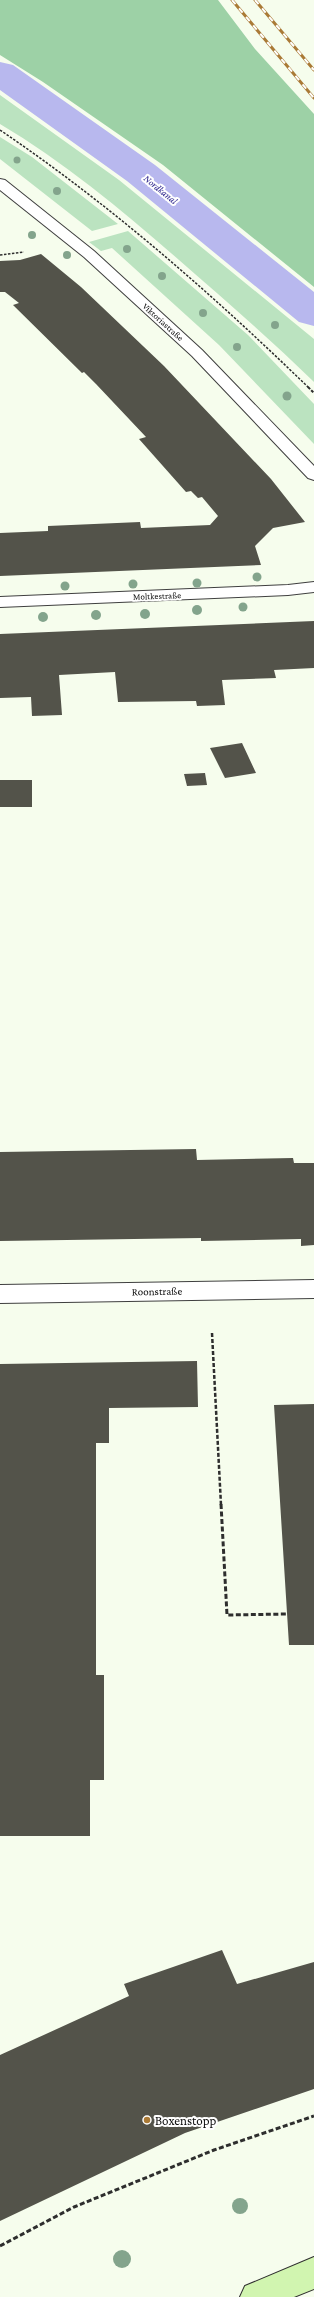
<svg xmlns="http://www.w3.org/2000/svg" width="314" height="2297" font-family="'Crimson Pro',serif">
<rect width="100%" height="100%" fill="#f6fded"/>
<!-- green -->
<path fill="#bbe3c0" d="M0 95 119 180 314 339V382C270 339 225 300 179 260 123 211 64 162 0 124Z
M0 137 32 157 118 224 92 231 0 159Z
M128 231 248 335 314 404V444L219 345 112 248 101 251 89 242Z"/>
<!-- forest -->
<path fill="#9dd1a6" d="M0 0H218L255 49 314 114V287L163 165 43 82 0 55Z"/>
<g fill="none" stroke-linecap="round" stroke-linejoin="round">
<!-- canal -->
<path fill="#b8b8ee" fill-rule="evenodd" d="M0 62 13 65 155 165 314 292V326L299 322 127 181 0 90Z"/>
</g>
<!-- building -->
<path fill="#53534a" d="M41 254 81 287 164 366 271 479 305 522 273 528 255 546 261 565 0 576V533L48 531V526L140 522 141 528 210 525 218 516 202 497 198 498 191 491 186 492 139 439 146 437 96 384 84 372 82 373 13 305 19 303 5 292H0V261L20 260Z
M314 621V668L274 670 276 678 222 680 225 705 197 706 196 701 118 702 115 672 59 675 62 715 32 716 31 697 0 698V634Z
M242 743 256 773 225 778 210 748Z
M205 773 207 785 187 786 184 774Z
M0 780H32V807H0Z
M196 1149 197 1160 293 1158 294 1163H314V1245L301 1246V1239L201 1241V1238L0 1241V1152Z
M197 1361 198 1407 109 1408V1443H96V1675H104V1780H90V1836H0V1364Z
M314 1404V1645H289L274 1405Z
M222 1950 237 1984 314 1962V2089L185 2133 0 2221V2055L129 1996 124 1984Z"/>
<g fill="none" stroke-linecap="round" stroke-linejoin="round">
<!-- minor casing -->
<g stroke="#3f3f3f" stroke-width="2">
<path id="minor" d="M0 179 5 180 94 251 202 350 314 466V480L308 478 192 356 84 257 0 190Z
M314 582V592L288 595 0 607V597L288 585Z
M314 1280V1298L0 1303V1285Z"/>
</g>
<!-- secondary casing -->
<g stroke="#2e2e2e" stroke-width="2">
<path id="secondary" d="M314 2257V2289L294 2297H240L245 2286Z"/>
</g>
<!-- path-far3 -->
<path stroke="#2e2e2e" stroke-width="1.5" stroke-dasharray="2.5 1.5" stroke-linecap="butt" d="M0 130C112 206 212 294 309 388
M0 255 24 252"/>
<!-- path-far2 -->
<path stroke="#2e2e2e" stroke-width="2" stroke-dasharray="3 1.5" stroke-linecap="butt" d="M308 387 314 393"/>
<!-- path-far1 -->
<path stroke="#2e2e2e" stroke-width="2.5" stroke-dasharray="4 2" stroke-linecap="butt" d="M212 1333 221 1505"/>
<!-- path -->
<path stroke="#2e2e2e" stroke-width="3" stroke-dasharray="5 2.5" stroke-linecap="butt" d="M221 1504 227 1615 287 1614
M0 2246 74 2207 214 2150 314 2116"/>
<!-- minor -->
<use href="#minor" fill="#fff" fill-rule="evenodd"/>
<!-- secondary -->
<use href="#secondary" fill="#d1f5b0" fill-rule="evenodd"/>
<!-- rail casing -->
<g stroke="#aa7a36" stroke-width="3">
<path id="rail" d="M232 0 314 98
M255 0 314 70"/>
</g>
<!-- rail -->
<use href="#rail" stroke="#fff" stroke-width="2" stroke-dasharray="5.5" stroke-linecap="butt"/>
</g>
<!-- trees -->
<g fill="#83a48c">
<circle cx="17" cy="160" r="3.5"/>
<circle cx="57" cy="191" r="4"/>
<circle cx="32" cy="235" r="4"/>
<circle cx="127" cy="249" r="4"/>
<circle cx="67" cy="255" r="4"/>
<circle cx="162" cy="276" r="4"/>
<circle cx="203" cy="313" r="4"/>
<circle cx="275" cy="325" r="4"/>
<circle cx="237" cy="347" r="4"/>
<circle cx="287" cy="396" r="4.5"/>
<circle cx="257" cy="577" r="4.5"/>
<circle cx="197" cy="583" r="4.5"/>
<circle cx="133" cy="584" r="4.5"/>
<circle cx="65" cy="586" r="4.5"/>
<circle cx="243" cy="607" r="4.5"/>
<circle cx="197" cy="610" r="5"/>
<circle cx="145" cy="614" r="5"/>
<circle cx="96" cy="615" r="5"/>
<circle cx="43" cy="617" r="5"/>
<circle cx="240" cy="2206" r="8"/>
<circle cx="122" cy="2259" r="9"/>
</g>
<!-- markers -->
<circle fill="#aa7a36" stroke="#fff" stroke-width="1.5" cx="147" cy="2120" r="4"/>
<g text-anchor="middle" stroke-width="4" stroke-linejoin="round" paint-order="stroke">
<!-- far-street labels -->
<g font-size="9" fill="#0c0c0c" stroke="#fff">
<text transform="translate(163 322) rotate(42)" y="3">Viktoriastraße</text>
<text transform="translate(157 596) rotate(-2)" y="3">Moltkestraße</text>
</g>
<!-- far-water labels -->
<g font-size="10" font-style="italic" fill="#2d258d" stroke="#fff">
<text transform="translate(161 189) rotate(39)" y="4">Nordkanal</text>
</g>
<!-- street labels -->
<g font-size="11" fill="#0c0c0c" stroke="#fff">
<text transform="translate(157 1291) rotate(-1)" y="4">Roonstraße</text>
</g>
<!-- near-poi labels -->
<g font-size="13" fill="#0c0c0c" stroke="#fff" text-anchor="start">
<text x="155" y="2125">Boxenstopp</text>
</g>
</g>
</svg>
